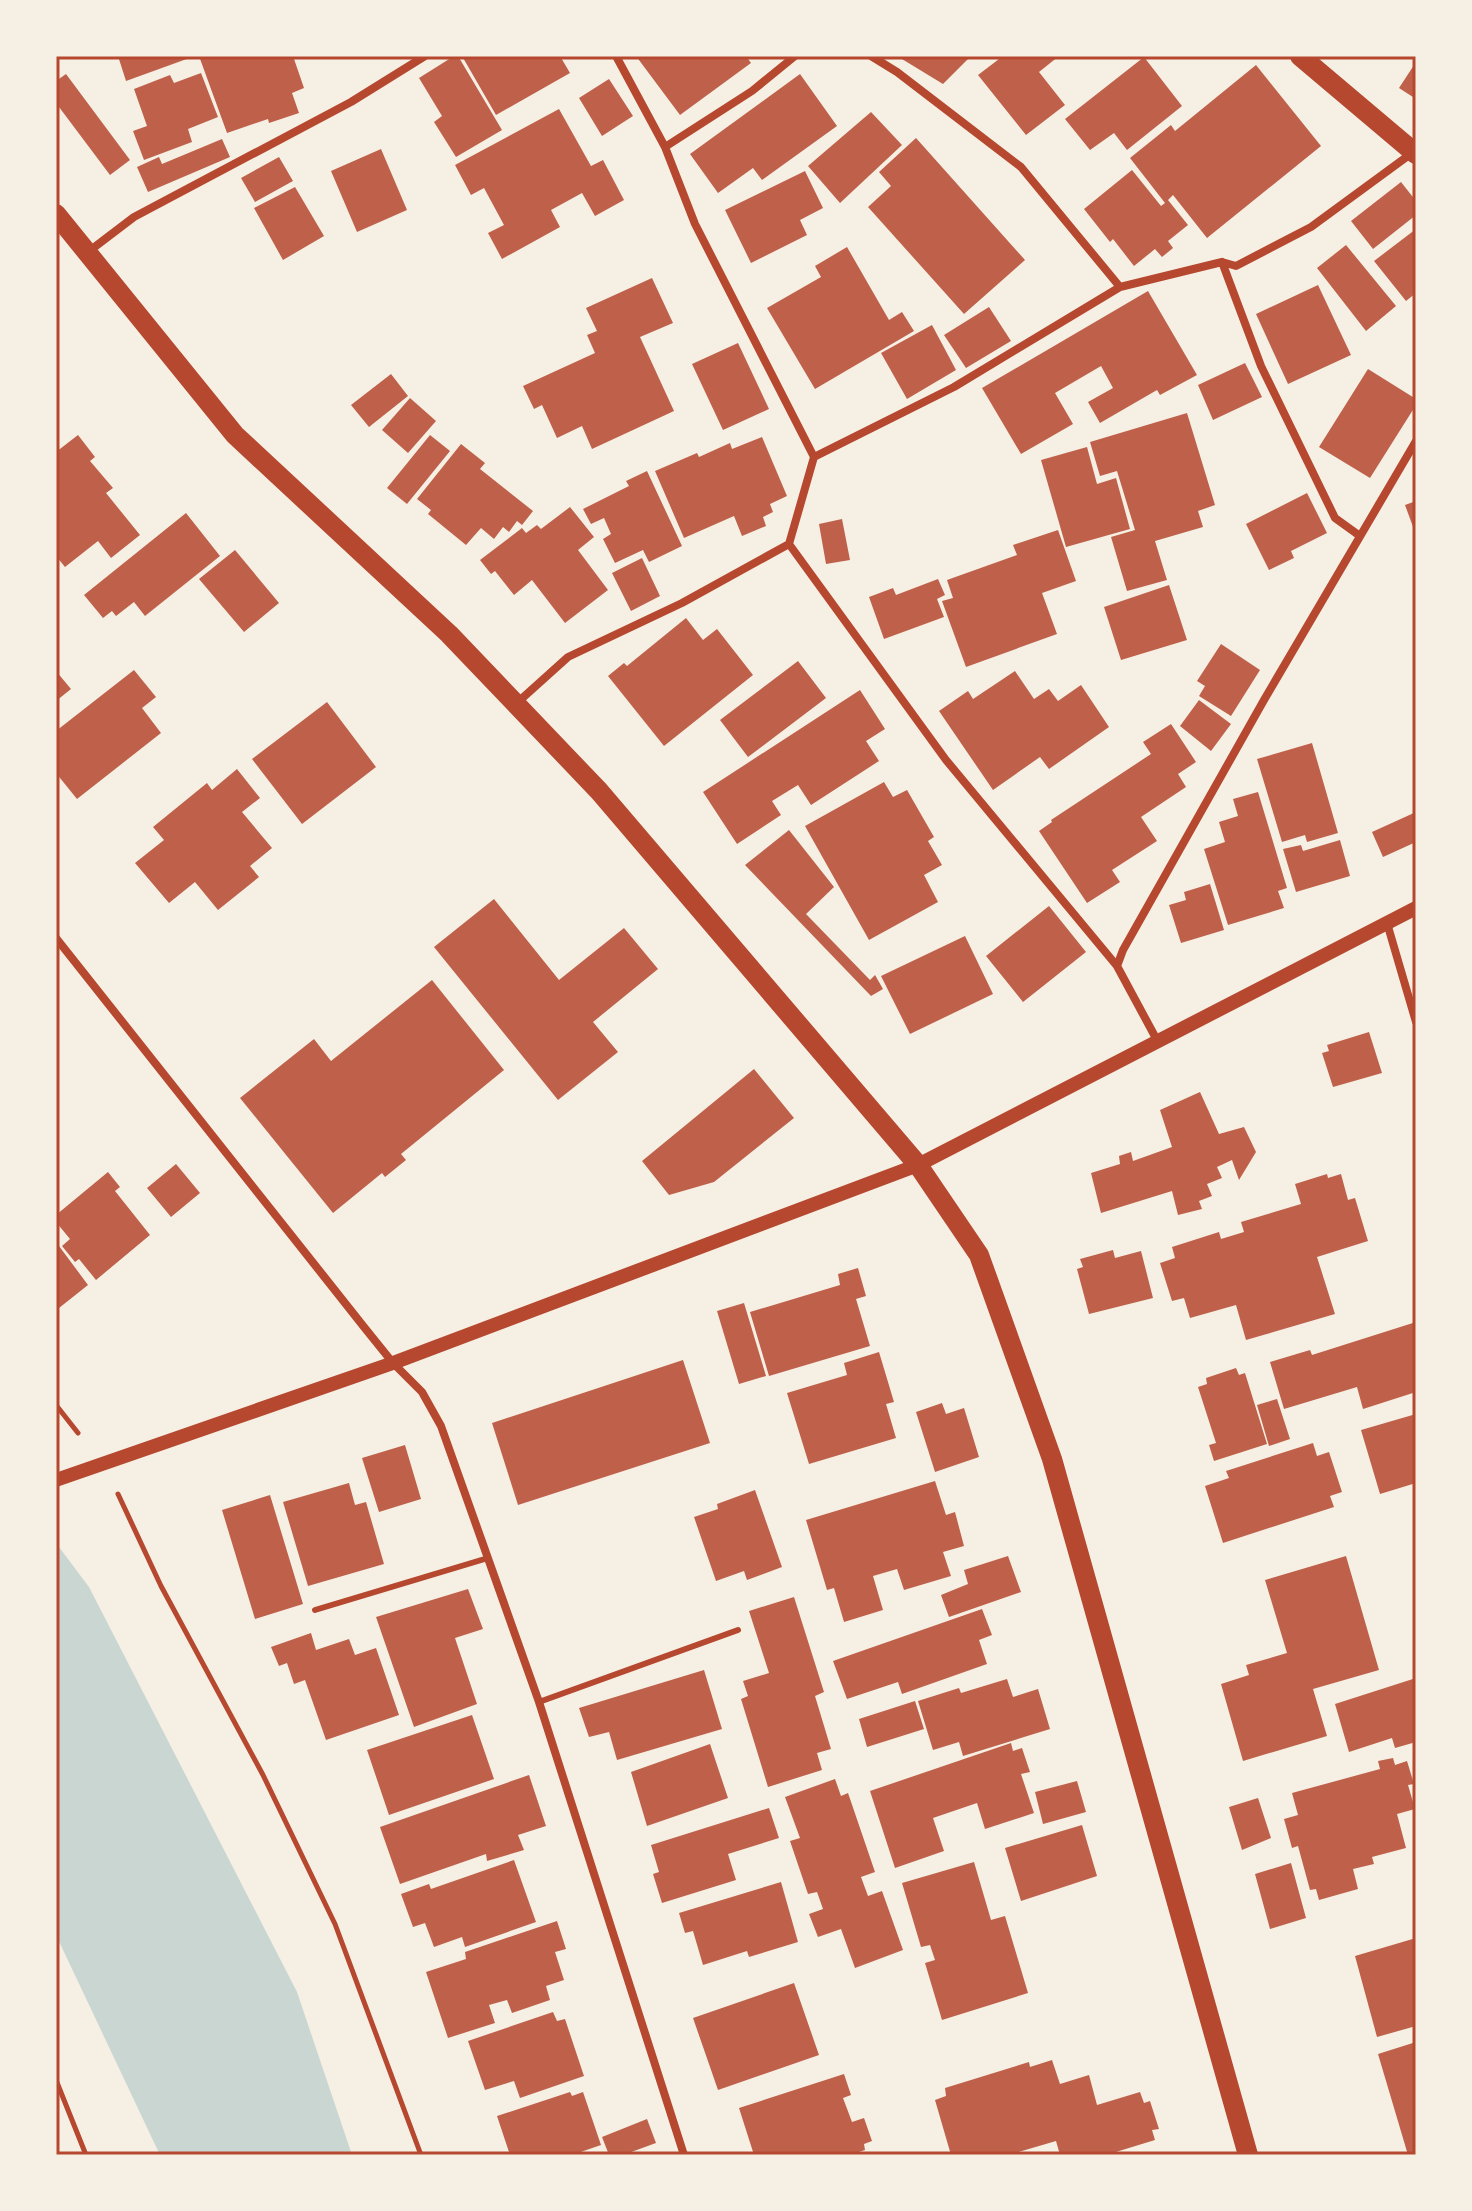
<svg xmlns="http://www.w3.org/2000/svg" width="1472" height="2211" font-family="Jost,sans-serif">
<rect width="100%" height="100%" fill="#f6efe4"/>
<!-- water -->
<path fill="#c9d6d2" d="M56 1543 89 1587 297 1992 352 2155H160L56 1935Z"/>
<!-- building -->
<path fill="#bf614a" d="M118 56H195L126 81Z
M199 56H293L304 88 292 93 299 113 269 123 268 119 227 133Z
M454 56H458L502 130 456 157 434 122 442 116 419 78Z
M462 56H560L570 73 496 115Z
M636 56H746L751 63 680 115Z
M897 56H971L943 84Z
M1003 56H1059L1039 72 1065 105 1026 135 978 75Z
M1144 57 1182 106 1127 150 1114 133 1090 150 1065 119Z
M1416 62V99L1399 88Z
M1256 65 1321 146 1207 238 1173 195 1168 200 1188 225 1168 241 1173 248 1162 257 1155 249 1134 266 1113 239 1110 242 1084 209 1132 170 1161 206 1165 203 1130 158 1171 125 1175 131Z
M201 73 218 117 188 129 192 142 144 160 133 131 147 126 134 89 170 75 174 83Z
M66 74 130 160 110 175 56 103V81Z
M800 74 837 126 762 180 753 168 718 193 690 154Z
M609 79 633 116 602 136 579 98Z
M559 109 591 166 603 160 624 200 595 216 582 193 551 210 560 227 502 259 488 233 504 225 484 188 471 195 455 165Z
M871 112 902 145 840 203 808 166Z
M916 138 1025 260 964 314 868 207 891 186 879 172Z
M222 139 230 157 148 192 137 167 159 157 162 164Z
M381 149 407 210 357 232 331 171Z
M279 157 293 181 255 202 241 178Z
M805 171 823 208 800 220 807 235 751 263 725 210Z
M1401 182 1416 201V215L1373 249 1351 221Z
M295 187 324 236 283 260 254 208Z
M1416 229V293L1406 301 1374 261Z
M1346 245 1396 306 1366 331 1317 268Z
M847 247 889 320 902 312 914 331 815 389 767 308 821 277 815 266Z
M652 278 673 323 640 337 674 411 592 449 582 426 557 438 542 405 534 409 523 386 595 353 587 335 597 331 586 308Z
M1318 285 1351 355 1288 384 1256 314Z
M1148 291 1197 375 1160 395 1157 390 1100 423 1088 402 1113 388 1101 366 1055 393 1073 424 1021 454 982 388Z
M989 307 1011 341 966 368 944 335Z
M932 325 956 370 907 399 881 353Z
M738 343 769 409 723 430 692 364Z
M1245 363 1262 397 1213 420 1198 385Z
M1368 369 1416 399V405L1370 478 1319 447Z
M391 374 408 396 369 427 351 405Z
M410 398 436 421 408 453 382 430Z
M1187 413 1215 505 1198 511 1203 527 1155 541 1167 580 1127 591 1111 537 1135 530 1117 471 1100 476 1090 442Z
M78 435 95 457 90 461 113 488 106 493 140 535 111 558 98 541 65 567 56 556V452Z
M430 435 450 451 407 504 387 488Z
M762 437 787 496 770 504 773 512 763 517 766 526 742 536 734 516 684 538 655 471 697 453 699 457 730 443 732 449Z
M461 444 485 463 480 469 533 511 522 525 517 521 509 532 503 527 494 539 481 528 466 545 428 514 431 510 417 499Z
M1087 447 1097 484 1116 478 1130 529 1066 547 1041 460Z
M647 471 682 546 649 562 643 550 615 563 603 539 611 534 604 518 591 524 583 509 629 486 626 481Z
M1307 493 1327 533 1291 551 1294 558 1269 570 1246 524Z
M1416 501V535L1405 505Z
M570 507 594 537 578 550 608 590 565 623 532 580 514 595 495 571 491 574 480 560 522 528 526 533 537 525 541 529Z
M186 513 220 556 145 616 134 602 116 616 112 611 103 618 84 595Z
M842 519 850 560 826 564 819 524Z
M1058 530 1076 581 1042 593 1057 634 966 667 942 601 953 598 947 580 1017 555 1013 545Z
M235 550 279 603 244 632 199 579Z
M642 558 660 596 631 611 612 573Z
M938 579 945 595 937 599 944 617 884 639 869 597 893 588 896 595Z
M1169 585 1187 640 1121 660 1104 607Z
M686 618 703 640 717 629 753 675 664 746 608 676 624 663 627 666Z
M1221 644 1260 670 1231 716 1199 696 1205 686 1197 681Z
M798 661 826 698 748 757 720 720Z
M134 670 156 697 142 708 161 733 77 799 56 773V731Z
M56 671 71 689 56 701Z
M1015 671 1034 699 1049 689 1058 701 1081 685 1109 727 1049 769 1040 757 993 790 939 711 968 691 973 699Z
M860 690 885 729 866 741 879 761 811 805 798 785 772 801 781 815 737 844 703 792Z
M1199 700 1231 724 1211 751 1180 726Z
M327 702 376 767 302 824 252 759Z
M1171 724 1196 762 1178 774 1186 787 1141 817 1157 841 1112 870 1120 882 1087 903 1039 831 1052 822 1051 820 1151 754 1143 742Z
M1312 743 1338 833 1307 842 1305 835 1282 842 1257 759Z
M237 769 260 798 242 812 272 848 250 866 259 877 218 910 195 882 169 903 135 863 164 840 153 827 207 783 212 790Z
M884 782 893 797 907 790 934 837 928 841 942 865 924 875 938 902 869 940 805 826Z
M1258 792 1287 888 1278 891 1284 908 1228 925 1204 849 1225 842 1219 822 1238 816 1233 799Z
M1416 812V842L1383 857 1372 832Z
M789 830 834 887 806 914 870 980 875 975 883 989 871 996 745 865Z
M1340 840 1350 876 1296 892 1283 849 1301 845 1303 851Z
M1210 884 1224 930 1181 943 1169 905 1186 900 1184 892Z
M494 899 559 980 624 928 658 969 593 1022 618 1052 558 1100 434 947Z
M1049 906 1086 952 1023 1002 986 956Z
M965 936 993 994 910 1034 881 976Z
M432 980 504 1070 401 1154 406 1160 385 1177 382 1173 333 1213 240 1098 314 1039 331 1061Z
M1369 1032 1382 1073 1333 1087 1322 1053 1329 1051 1327 1045Z
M754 1069 794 1118 714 1182 669 1195 642 1161Z
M1200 1092 1219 1134 1244 1127 1256 1152 1239 1180 1232 1160 1217 1167 1222 1178 1207 1184 1212 1196 1199 1201 1202 1209 1178 1215 1172 1191 1101 1213 1091 1173 1120 1164 1119 1156 1131 1152 1133 1161 1172 1147 1160 1110Z
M176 1164 200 1193 171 1217 147 1188Z
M108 1172 120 1187 115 1191 150 1235 96 1280 79 1259 75 1262 62 1246 70 1239 56 1222V1215Z
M1327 1174 1328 1178 1341 1174 1348 1200 1355 1198 1368 1241 1317 1257 1335 1314 1246 1340 1236 1305 1190 1318 1184 1298 1172 1301 1160 1263 1175 1258 1172 1247 1219 1232 1221 1239 1244 1232 1241 1222 1301 1204 1295 1184Z
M59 1246 88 1285 59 1308 56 1305V1248Z
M1113 1250 1115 1258 1141 1251 1153 1298 1089 1314 1077 1269 1083 1267 1080 1259Z
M858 1268 866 1296 856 1299 870 1346 769 1376 750 1312 840 1285 838 1274Z
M744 1303 766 1376 739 1384 717 1311Z
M1416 1322V1392L1363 1409 1357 1387 1284 1409 1270 1362 1310 1350 1312 1355Z
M879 1352 894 1402 886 1404 896 1438 809 1464 787 1393 847 1375 844 1363Z
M683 1360 710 1443 518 1505 492 1423Z
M1236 1368 1239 1375 1245 1373 1267 1444 1214 1461 1209 1445 1216 1443 1198 1387 1207 1384 1206 1378Z
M1277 1399 1290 1439 1269 1446 1257 1405Z
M942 1403 946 1414 964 1408 979 1457 935 1472 916 1412Z
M1416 1414V1483L1380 1494 1361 1430Z
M1313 1443 1317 1456 1329 1452 1342 1492 1330 1496 1334 1507 1223 1543 1205 1486 1229 1478 1226 1471Z
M405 1445 421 1499 379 1512 362 1458Z
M935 1481 946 1515 955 1512 964 1546 943 1552 951 1576 904 1590 897 1569 873 1576 883 1610 844 1622 834 1588 827 1590 806 1520Z
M349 1483 355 1505 366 1502 384 1564 308 1586 283 1502Z
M755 1490 782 1567 747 1580 744 1571 716 1581 694 1517 718 1509 717 1504Z
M270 1495 303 1604 255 1619 222 1510Z
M1008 1556 1021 1592 949 1617 941 1595 968 1584 964 1570Z
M1346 1556 1379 1670 1313 1689 1327 1736 1243 1761 1221 1684 1249 1675 1246 1665 1287 1653 1265 1580Z
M468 1589 483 1629 455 1638 477 1704 414 1727 376 1617Z
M794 1597 824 1692 815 1696 831 1749 817 1753 822 1770 768 1787 741 1699 748 1696 743 1681 769 1673 749 1611Z
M982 1609 992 1635 979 1640 987 1664 902 1694 898 1682 847 1699 833 1661Z
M311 1633 316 1650 349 1639 355 1655 376 1648 399 1715 326 1740 305 1680 294 1684 287 1663 279 1666 271 1647Z
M704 1670 722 1729 617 1760 609 1732 589 1737 579 1708Z
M1416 1678V1742L1395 1748 1392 1738 1349 1752 1335 1704Z
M1007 1679 1013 1697 1038 1689 1050 1729 963 1756 959 1742 933 1750 918 1701 959 1688 961 1693Z
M915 1701 924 1729 867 1747 859 1719Z
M472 1715 494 1779 389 1815 367 1750Z
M1011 1743 1013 1751 1022 1748 1030 1772 1021 1774 1034 1813 985 1829 977 1803 933 1818 944 1851 895 1868 870 1791Z
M710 1744 728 1798 647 1826 631 1772Z
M1393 1758 1395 1765 1407 1761 1414 1784 1408 1785 1415 1809 1397 1814 1406 1848 1372 1857 1374 1864 1353 1869 1358 1889 1319 1900 1316 1889 1310 1890 1298 1846 1292 1848 1284 1819 1298 1815 1292 1793 1380 1769 1378 1761Z
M529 1775 546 1826 518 1835 524 1850 487 1861 486 1854 400 1884 380 1827Z
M835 1779 841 1796 848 1793 875 1872 861 1877 868 1896 882 1891 903 1950 855 1968 841 1929 818 1937 809 1914 823 1909 817 1892 808 1894 790 1841 800 1838 785 1797Z
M1077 1781 1086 1812 1043 1824 1035 1792Z
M1258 1798 1271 1838 1242 1850 1229 1807Z
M769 1808 779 1838 728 1854 736 1880 662 1903 653 1874 659 1872 651 1845Z
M1082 1825 1097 1876 1021 1901 1005 1848Z
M514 1860 536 1922 465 1947 462 1937 434 1947 425 1923 413 1927 401 1894 429 1884 431 1889Z
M974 1862 991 1920 1005 1916 1028 1993 942 2020 925 1963 935 1960 930 1945 921 1947 902 1883Z
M1291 1863 1306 1918 1270 1929 1255 1874Z
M781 1882 798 1942 749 1957 747 1951 703 1965 693 1931 685 1933 679 1913Z
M557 1921 566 1949 555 1952 564 1980 546 1986 550 2000 512 2013 507 2000 489 2005 495 2023 448 2038 426 1972 466 1959 465 1952Z
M1416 1938V2026L1377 2037 1355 1956Z
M794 1983 819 2055 718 2090 693 2018Z
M553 2012 557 2021 565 2019 584 2076 520 2098 514 2081 485 2090 468 2041Z
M1416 2042V2155H1408L1378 2054Z
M1052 2060 1060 2084 1089 2075 1097 2105 1140 2092 1144 2103 1150 2101 1159 2129 1152 2130 1155 2140 1106 2155H1060L1056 2141 1008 2155H951L935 2100 946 2096 945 2088 1029 2062 1030 2067Z
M844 2074 851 2095 843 2098 852 2122 864 2118 872 2141 864 2144 865 2150 850 2155H754L739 2108Z
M570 2092 572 2096 583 2092 601 2145 572 2155H510L497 2116Z
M647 2119 656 2143 623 2155H609L602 2137Z"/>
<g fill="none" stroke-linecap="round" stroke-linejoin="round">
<!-- path -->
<path stroke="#b5482f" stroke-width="5" d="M56 1405 78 1433
M118 1494 161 1586 263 1775 335 1924 421 2155
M56 2080 86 2155"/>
<!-- service -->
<path stroke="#b5482f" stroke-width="6" d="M315 1610 488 1558
M539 1702 738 1630"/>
<!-- minor -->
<path stroke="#b5482f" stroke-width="8" d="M616 56 665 147 695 224 814 457
M871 56 897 72 1021 167 1120 287
M665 147 752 91 795 56
M88 252 134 217 351 102 425 56
M1222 262 1261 366 1335 518 1360 536
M789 544 946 760 1117 966
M518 702 568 657 682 603 789 544 814 457 954 387 1120 287 1222 262 1236 266 1311 227 1412 153
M1387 923 1416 1022
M56 938 364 1327 393 1363 422 1392 441 1426 539 1702 684 2155
M1158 1042 1117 966 1123 950 1264 700 1416 441"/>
<!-- tertiary -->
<path stroke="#b5482f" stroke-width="14" d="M56 1480 393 1363 918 1165 1416 908"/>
<!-- primary -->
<path stroke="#b5482f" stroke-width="20" d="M1300 56 1416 154
M56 214 235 435 449 634 599 791 918 1165 979 1255 1052 1459 1248 2155"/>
</g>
<!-- border -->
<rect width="1472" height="2211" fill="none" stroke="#f6efe4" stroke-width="116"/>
<rect x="58" y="58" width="1356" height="2095" fill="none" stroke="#b5482f" stroke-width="3"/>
</svg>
